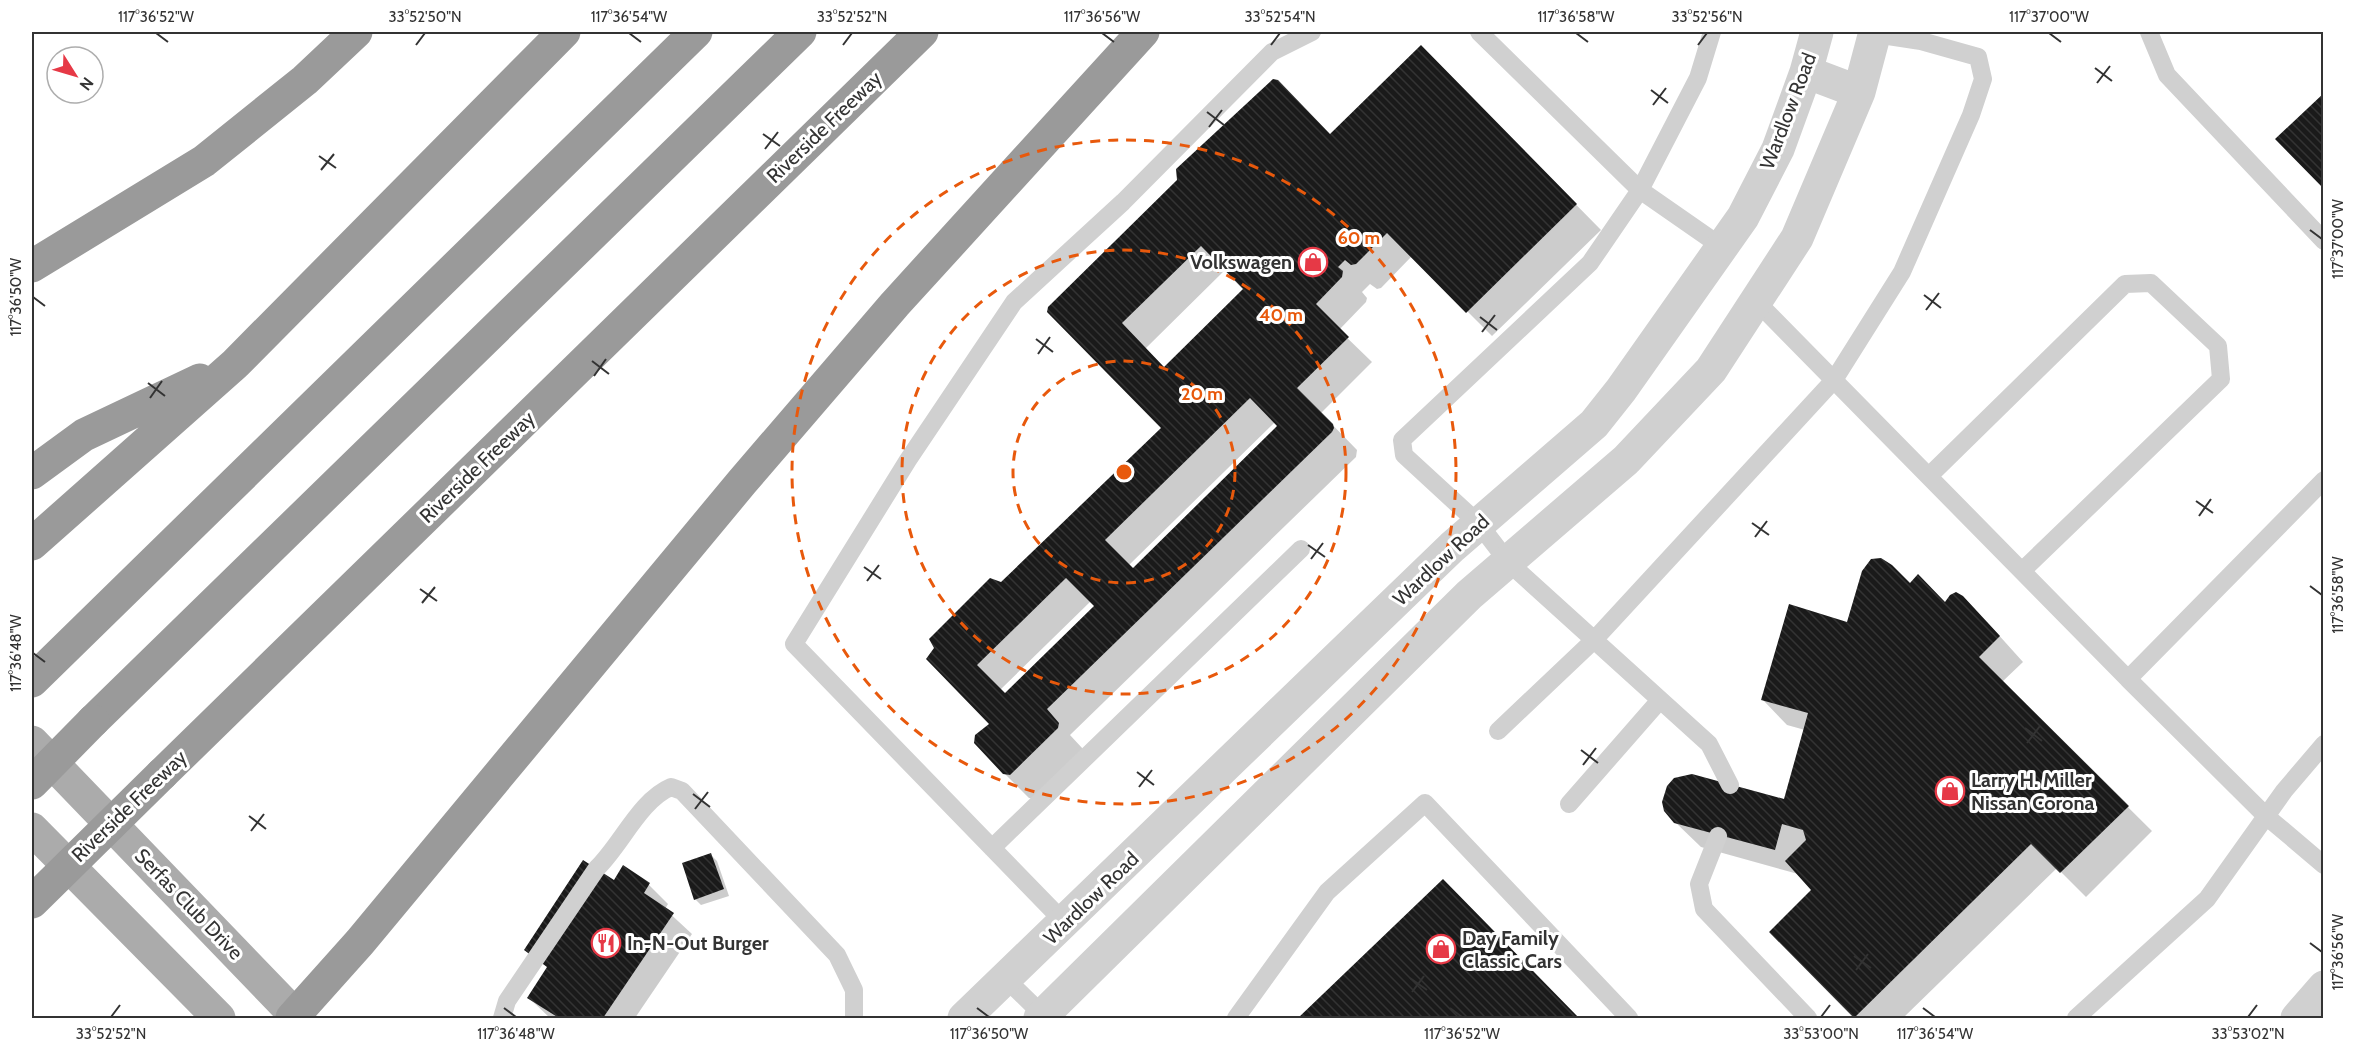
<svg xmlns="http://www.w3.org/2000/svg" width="2355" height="1050" font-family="Cabin,sans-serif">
<defs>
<pattern id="building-back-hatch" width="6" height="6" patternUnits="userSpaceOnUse" patternTransform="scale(1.5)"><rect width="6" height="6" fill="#1a1a1a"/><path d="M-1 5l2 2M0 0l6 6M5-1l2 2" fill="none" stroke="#333"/></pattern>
</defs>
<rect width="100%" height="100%" fill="#fff"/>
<!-- shadow -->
<path fill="#0003" fill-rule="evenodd" d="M1421 47 1601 230 1492 336 1412 256 1381 288 1377 289 1370 284 1362 292 1367 298 1366 302 1339 330 1372 362 1321 413 1357 450 1356 457 1070 735 1083 749 1035 799 1029 798 1004 773 991 724 927 658 1002 583 1163 428 1049 312 1331 135ZM1226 269 1245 289 1164 368 1145 349ZM1275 422 1279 426 1133 570 1128 566ZM1091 601 1096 606 1005 695 1000 690Z
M1910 585 1945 604 1987 622 2023 662 2002 682 2152 831 2086 897 2057 868 1903 1018H1857L1771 932 1813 890 1798 874 1701 847 1675 822 1785 801 1805 730 1787 725 1763 700 1848 624Z
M711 855 717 861 729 896 701 905 695 899Z
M1443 881 1578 1018H1300Z
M614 882 649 885 668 904 665 909 692 934 635 1018H550L529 998Z"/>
<!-- building -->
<path fill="url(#building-back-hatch)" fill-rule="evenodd" d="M1421 45 1577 204 1466 313 1387 233 1356 264 1351 265 1345 260 1338 267 1343 271 1342 277 1316 304 1349 337 1297 388 1333 424 1334 428 1332 432 1047 709 1059 723 1058 728 1010 775 1003 774 974 743 975 735 989 724 926 659 934 648 929 639 990 578 1001 582 1161 428 1047 312 1048 307 1177 180 1176 169 1273 79 1278 80 1330 134ZM1201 246 1243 289 1164 367 1122 323ZM1250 398 1277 426 1133 568 1105 540ZM1066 578 1094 606 1005 693 977 665Z
M2324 93V189L2275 139Z
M1881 558 1892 565 1910 583 1918 574 1945 602 1950 595 1956 592 1963 596 2000 636 1979 657 2129 806 2060 873 2031 844 1854 1018 1769 932 1811 890 1785 861 1806 840 1803 830 1782 824 1775 850 1674 823 1664 811 1662 802 1667 786 1674 778 1692 774 1784 799 1808 713 1761 700 1789 604 1847 622 1862 571 1871 559Z
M711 853 724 889 694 900 682 863Z
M583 860 614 880 623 865 650 883 644 893 674 913 603 1018H559L527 998 547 967 524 950Z
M1443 879 1579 1018H1298Z"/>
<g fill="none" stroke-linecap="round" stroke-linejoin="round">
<!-- lane -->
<path stroke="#d0d0d0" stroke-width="18" d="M1479 32 1640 190 1722 247
M1712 32 1698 78 1640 190 1590 263 1402 440 1404 455 1479 524 1508 562 1709 744 1730 785
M2149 32 2167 75 2324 241
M1756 301 2128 679 2324 480
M1929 476 2125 284 2151 283 2218 346 2221 379 2022 571
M2128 679 2266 816 2324 865
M1498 731 1594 640 1834 380 1902 272 1971 115 1983 79 1978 57 1921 41 1875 34
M1569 804 1660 700
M1718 836 1699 884 1704 909 1808 1018
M992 848 1301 549
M1065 923 794 644 908 460 1014 302 1123 202 1272 52 1312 32
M1006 979 1046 1018
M502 1018 507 1001 597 868C621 845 640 800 671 787L682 791 837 955 854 990V1018
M1236 1018 1327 892 1425 803 1629 1018
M2076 1018 2207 899 2284 791 2324 744"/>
<!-- street -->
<path stroke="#d0d0d0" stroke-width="33" d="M1806 72 1859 92
M964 1018 1452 547 1594 424 1621 390 1743 217 1778 149 1806 72 1817 32
M1040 1018 1469 595 1626 460 1711 370 1797 238 1859 92 1875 32
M2297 1018 2324 987"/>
<!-- primary -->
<path stroke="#ababab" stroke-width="33" d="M32 742 295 1015
M32 829 219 1018"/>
<!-- highway -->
<path stroke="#9a9a9a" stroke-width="33" d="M32 266 204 161 305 80 356 32
M32 473 84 435 200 380
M32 544 235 364 564 32
M32 681 696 32
M93 721 800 32
M162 774 922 32
M292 1018 360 942 742 482 895 304 1143 32"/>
<!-- highway-bridge -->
<path stroke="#9a9a9a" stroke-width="33" d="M32 783 93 721
M32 902 162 774"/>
</g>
<!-- ticks -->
<path fill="none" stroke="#333" stroke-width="2" d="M156 33 168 42M629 33 641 42M1102 33 1114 42M1576 33 1588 42M2049 33 2061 42M416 45 425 33M843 45 852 33M1271 45 1280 33M1698 45 1707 33M2095 68 2112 81M2097 83 2110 66M1651 90 1668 103M1653 105 1666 88M1207 112 1224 125M1209 127 1222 110M763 134 780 146M765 149 778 132M319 156 336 168M321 170 334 154M2310 230 2322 239M1924 295 1941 308M33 297 45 306M1926 310 1939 293M1480 317 1497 330M1482 332 1495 315M1036 339 1053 352M1038 354 1050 337M592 361 609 374M594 376 606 359M148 383 165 396M150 398 162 381M2196 501 2213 513M2199 516 2211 499M1752 523 1769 535M1755 537 1767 521M1308 545 1325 557M1311 559 1323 543M864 567 881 579M867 581 879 565M2310 586 2322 595M420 589 437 601M422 603 435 587M33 653 45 662M2025 728 2042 741M2027 743 2040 726M1581 750 1598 763M1583 765 1596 748M1137 772 1154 785M1139 787 1152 770M693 794 710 807M695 809 708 792M249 816 266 829M251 831 264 814M2310 943 2322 952M1854 956 1871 968M1856 970 1868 954M1410 978 1427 990M1412 992 1424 976M504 1008 516 1017M977 1008 989 1017M1450 1008 1462 1017M1923 1008 1935 1017M111 1017 120 1005M1821 1017 1830 1005M2248 1017 2257 1005"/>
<!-- distance rings -->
<g fill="none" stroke="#e8590c" stroke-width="3" stroke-dasharray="10 8">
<circle cx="1124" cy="472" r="111"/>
<circle cx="1124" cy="472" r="222"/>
<circle cx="1124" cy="472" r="332"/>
</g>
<!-- icons -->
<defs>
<g id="shop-ring" transform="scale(1.5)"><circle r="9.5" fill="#fff" stroke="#e63946" stroke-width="1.5"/><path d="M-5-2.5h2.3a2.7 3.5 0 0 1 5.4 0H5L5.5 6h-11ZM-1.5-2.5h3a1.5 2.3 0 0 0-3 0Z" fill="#e63946"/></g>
<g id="restaurant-ring" transform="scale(1.5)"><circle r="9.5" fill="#fff" stroke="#e63946" stroke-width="1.5"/><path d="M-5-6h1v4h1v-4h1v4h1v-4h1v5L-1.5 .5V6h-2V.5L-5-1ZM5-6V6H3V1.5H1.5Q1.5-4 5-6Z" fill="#e63946"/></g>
</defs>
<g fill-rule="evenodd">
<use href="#shop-ring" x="1313" y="262"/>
<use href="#shop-ring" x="1950" y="791"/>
<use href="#restaurant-ring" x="606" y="943"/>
<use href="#shop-ring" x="1441" y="949"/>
</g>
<g text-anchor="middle" stroke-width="6" stroke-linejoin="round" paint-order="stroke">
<!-- street labels -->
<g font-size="20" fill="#333" stroke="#fff">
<text transform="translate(1788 111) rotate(-69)" y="7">Wardlow Road</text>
<text transform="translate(824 127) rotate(-44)" y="7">Riverside Freeway</text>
<text transform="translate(477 467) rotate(-44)" y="7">Riverside Freeway</text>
<text transform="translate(1441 560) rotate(-43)" y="7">Wardlow Road</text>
<text transform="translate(129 806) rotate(-44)" y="7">Riverside Freeway</text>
<text transform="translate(1091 898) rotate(-44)" y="7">Wardlow Road</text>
<text transform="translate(189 904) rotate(46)" y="7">Serfas Club Drive</text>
</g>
<!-- poi labels -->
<g font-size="20" font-weight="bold" fill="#333" stroke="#fff" text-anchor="start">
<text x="1292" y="269" text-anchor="end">Volkswagen</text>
<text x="1971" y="787">Larry H. Miller<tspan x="1971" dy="23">Nissan Corona</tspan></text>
<text x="1462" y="945">Day Family<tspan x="1462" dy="23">Classic Cars</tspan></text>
<text x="627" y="950">In-N-Out Burger</text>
</g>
</g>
<circle cx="1124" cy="472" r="9" fill="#e8590c" stroke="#fff" stroke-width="3"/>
<g font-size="18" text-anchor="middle" font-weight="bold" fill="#e8590c" stroke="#fff" stroke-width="6" stroke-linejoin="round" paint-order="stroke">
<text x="1359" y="244">60 m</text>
<text x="1281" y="321">40 m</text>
<text x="1202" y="400">20 m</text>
</g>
<!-- border -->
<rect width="2355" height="1050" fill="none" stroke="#ffffff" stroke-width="66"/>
<!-- north arrow -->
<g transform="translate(75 75) rotate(127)"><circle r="28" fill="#ffffff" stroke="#adadad" stroke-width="1.5"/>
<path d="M0-4.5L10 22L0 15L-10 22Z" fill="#e63946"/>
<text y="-9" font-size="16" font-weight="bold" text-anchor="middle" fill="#333333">N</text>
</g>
<rect x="33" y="33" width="2289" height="984" fill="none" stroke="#333" stroke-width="2"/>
<g font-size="15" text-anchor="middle" fill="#333">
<text x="156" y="22">117°36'52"W</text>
<text x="425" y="22">33°52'50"N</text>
<text x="629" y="22">117°36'54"W</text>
<text x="852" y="22">33°52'52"N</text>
<text x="1102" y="22">117°36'56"W</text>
<text x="1280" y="22">33°52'54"N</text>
<text x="1576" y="22">117°36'58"W</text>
<text x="1707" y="22">33°52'56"N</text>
<text x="2049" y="22">117°37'00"W</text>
<text transform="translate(2338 239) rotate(-90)" y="5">117°37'00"W</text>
<text transform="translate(16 297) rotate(-90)" y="5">117°36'50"W</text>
<text transform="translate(2338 595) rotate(-90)" y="5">117°36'58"W</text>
<text transform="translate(16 653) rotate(-90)" y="5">117°36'48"W</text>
<text transform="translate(2338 952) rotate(-90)" y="5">117°36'56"W</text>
<text x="111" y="1039">33°52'52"N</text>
<text x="516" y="1039">117°36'48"W</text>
<text x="989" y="1039">117°36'50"W</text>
<text x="1462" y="1039">117°36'52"W</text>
<text x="1821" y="1039">33°53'00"N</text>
<text x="1935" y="1039">117°36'54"W</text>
<text x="2248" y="1039">33°53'02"N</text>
</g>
</svg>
